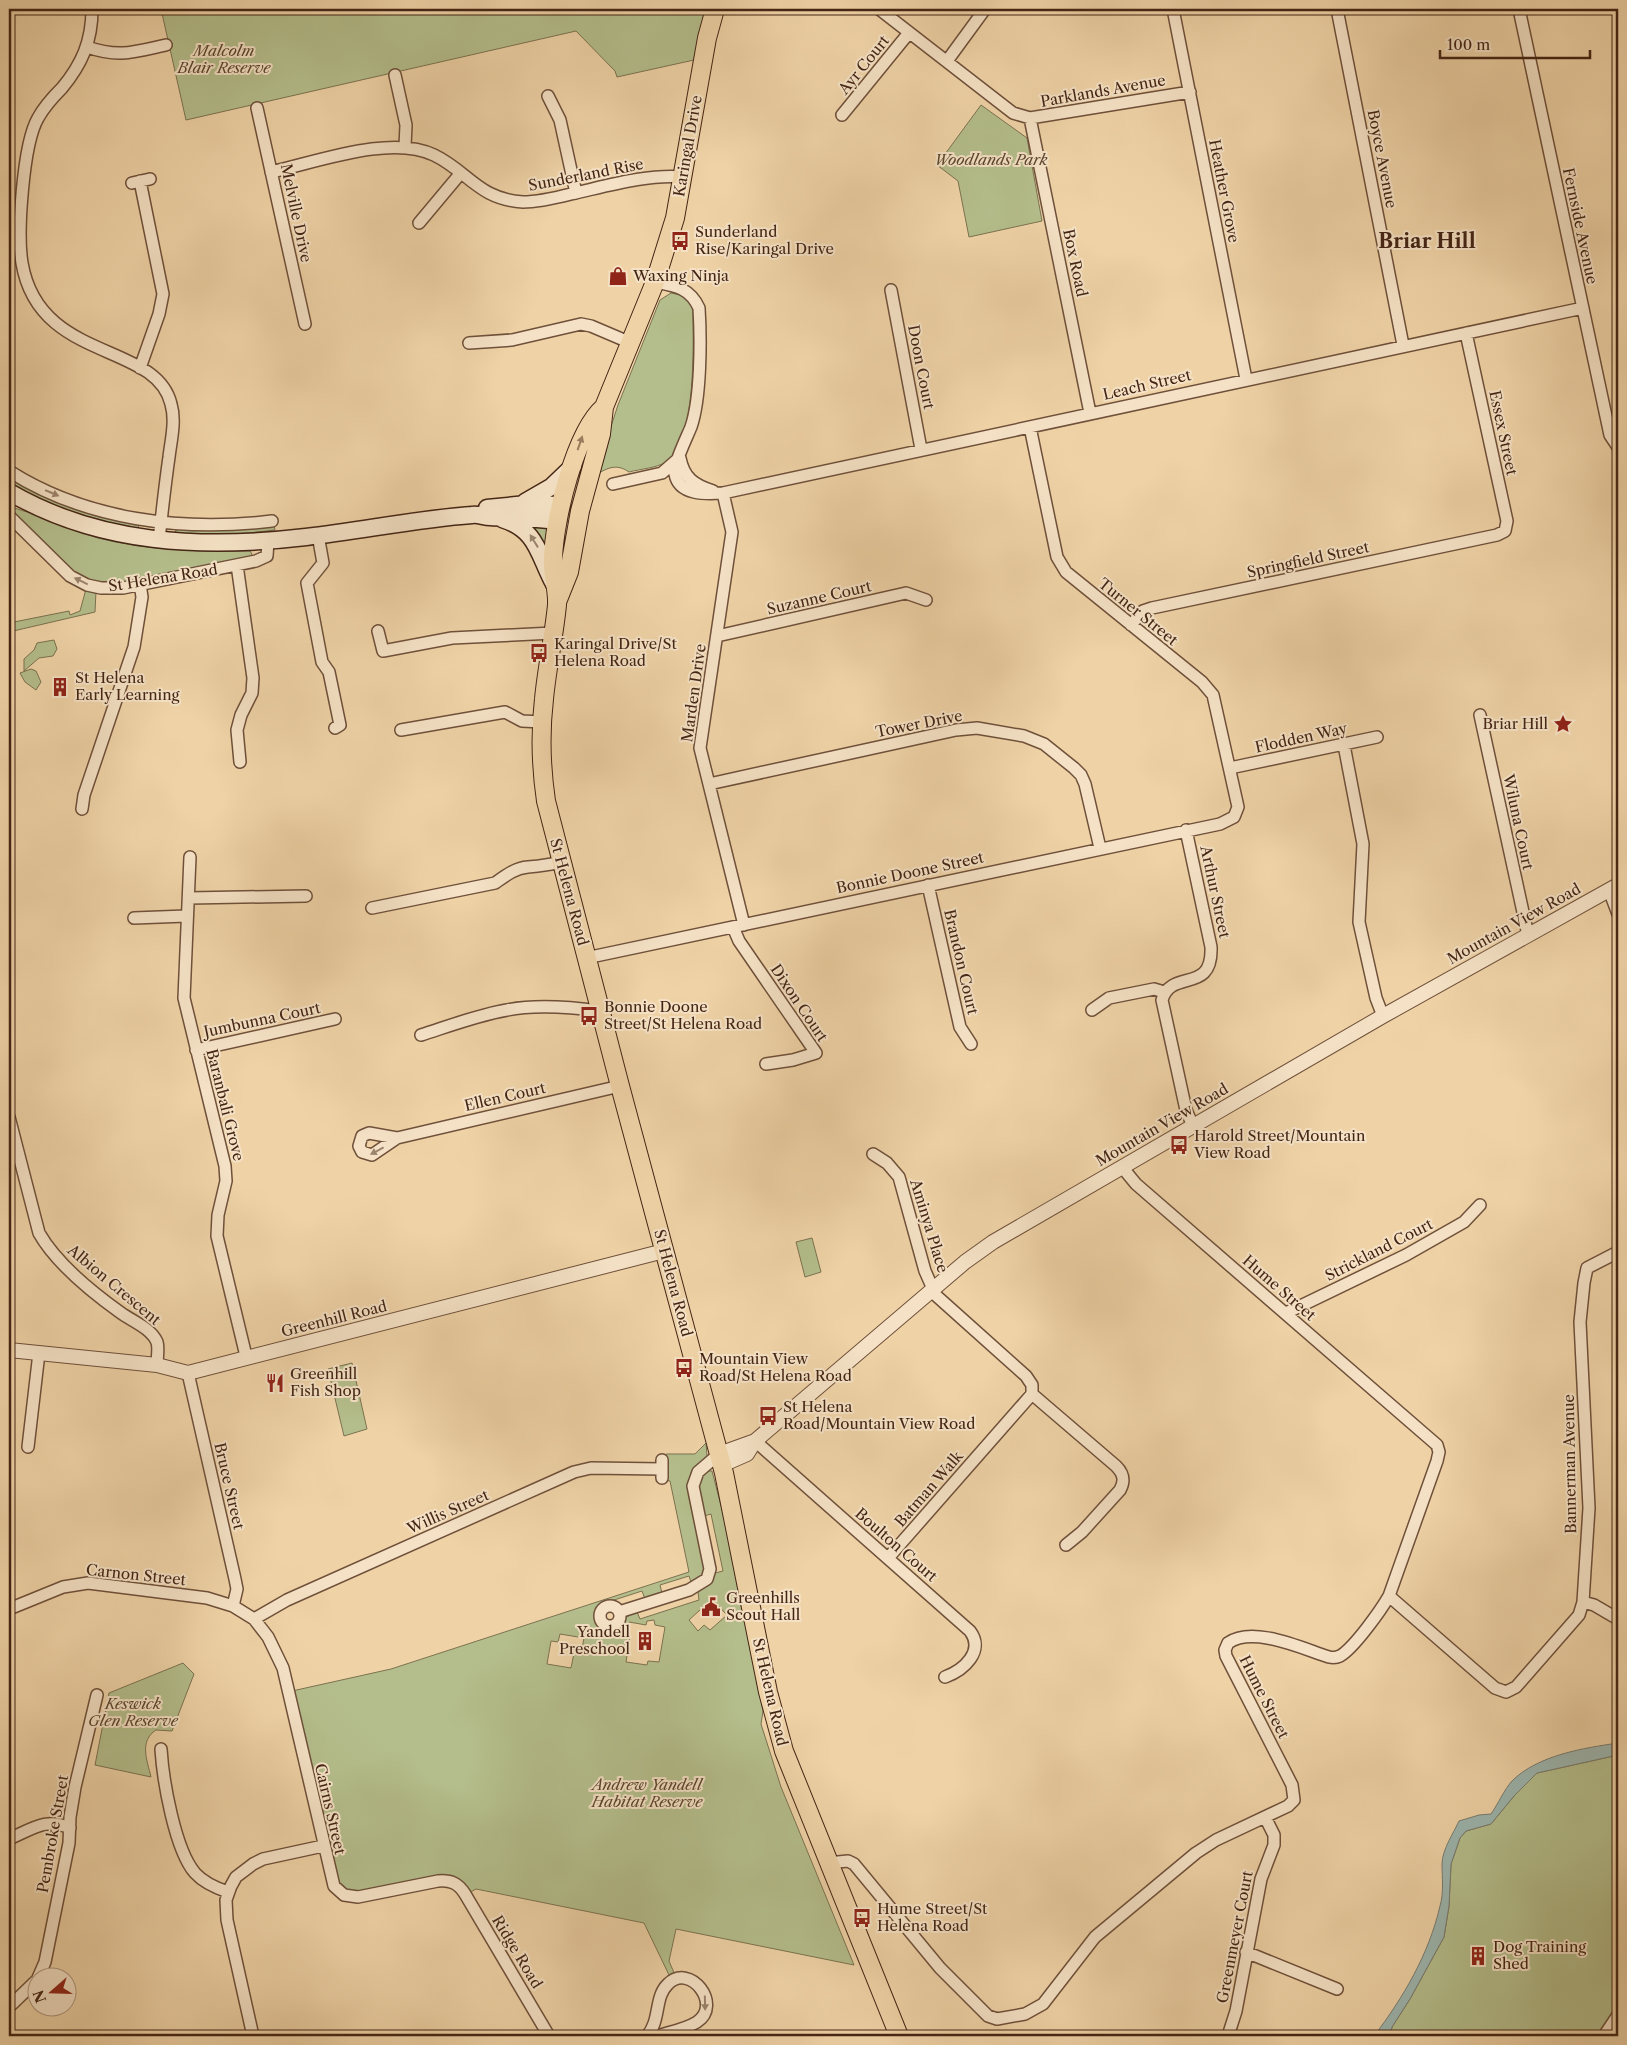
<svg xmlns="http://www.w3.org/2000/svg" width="1627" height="2045" font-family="'Libre Caslon Text',serif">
<rect width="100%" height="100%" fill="#efd3a7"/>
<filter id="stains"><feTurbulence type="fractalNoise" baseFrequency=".004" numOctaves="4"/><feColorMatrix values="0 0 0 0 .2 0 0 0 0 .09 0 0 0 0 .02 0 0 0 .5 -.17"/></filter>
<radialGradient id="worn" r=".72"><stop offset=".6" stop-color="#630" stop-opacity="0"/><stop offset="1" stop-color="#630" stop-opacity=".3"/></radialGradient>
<!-- green -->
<path fill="#b4be8c" stroke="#7c7250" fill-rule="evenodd" d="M161 9H705L694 60 617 77 615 71 576 31 186 120Z
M981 105 1027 138 1042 221 969 237 958 181 937 165Z
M671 293 685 296 693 307V311C693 345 697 441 666 462 657 468 640 469 629 472 616 463 608 468 595 475L618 405 660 300Z
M9 476 139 523 138 529 67 513 9 484Z
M9 505C21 512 32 512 44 517 62 524 79 532 98 538 144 550 202 552 250 551L252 554 251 556 112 585 89 581 68 568 29 527 9 511Z
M520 521 550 527 547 558Z
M274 525 275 530 229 535 178 534 175 531 179 529 230 530Z
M86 589 96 591 95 612 9 632V623L69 611 70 615 80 611Z
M54 640 57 649 53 656 39 658 24 671V659L34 650 37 643Z
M31 669 36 671 41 682 36 690 25 682 20 673Z
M812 1238 821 1272 805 1277 796 1242Z
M352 1363 367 1429 344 1436 328 1369Z
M706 1443 707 1456 693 1471 688 1482 689 1497 704 1564 703 1575 691 1582 689 1576 660 1585 662 1593 645 1599 642 1591 608 1602 597 1608 596 1619 604 1629H614L628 1616 637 1612 640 1619 699 1600 698 1592 709 1584 715 1573 723 1571 711 1514 704 1516C701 1500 693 1483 706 1471H712L726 1525 763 1711 761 1724 781 1787 854 1965 676 1929 669 1961 675 1975 670 1977 644 1923 476 1889 469 1893 463 1884 360 1894 340 1888 292 1691 391 1669 689 1572 670 1481 666 1480V1454H695ZM712 1599 727 1615 710 1630 704 1625 698 1631 689 1620ZM654 1620 655 1625 665 1627 659 1662 648 1661 647 1665 626 1662 630 1636 622 1634 628 1630 629 1622 646 1625 647 1621ZM560 1634 584 1638 582 1649 575 1648 571 1668 547 1664 551 1641 558 1642Z
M183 1663 194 1674 172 1731 156 1730C139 1741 147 1760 151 1777L95 1765 109 1693Z
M1618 1755V2001L1616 2010 1599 2036H1573L1559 2030 1555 2036H1390L1392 2027 1410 1999 1444 1937 1449 1906 1451 1864 1460 1838 1466 1831 1491 1824 1514 1796 1537 1773Z"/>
<!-- water -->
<path fill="#9cb6af" stroke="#797c71" d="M1618 1743V1755L1537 1773 1514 1796 1491 1824 1466 1831 1460 1838 1451 1864 1449 1906 1444 1937 1410 1999 1392 2027 1390 2036H1374C1403 1998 1429 1954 1440 1906 1444 1892 1442 1878 1442 1864 1442 1850 1453 1834 1459 1821L1479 1815 1491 1814C1498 1804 1504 1790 1512 1781 1538 1755 1584 1748 1618 1743Z"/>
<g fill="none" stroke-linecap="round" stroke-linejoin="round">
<!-- minor casing -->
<g stroke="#6f503a" stroke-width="14">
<path id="minor" d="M92 9C92 41 82 64 62 88 53 97 44 107 38 118 23 144 17 233 22 263 39 363 156 341 171 404 176 421 171 440 169 457 165 485 162 512 159 540
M879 9 1013 113 1030 118 1190 92
M1173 9 1246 379
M1337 9 1403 345
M1519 9 1610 435 1618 447
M87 47C119 58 134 52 166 45
M947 61 985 9
M395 75 406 125 405 146
M548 96 560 120 576 193
M257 108 305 324
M842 115 908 34
M1030 118 1090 413
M271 172C317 162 391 134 434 155 469 172 478 199 523 202 539 202 555 198 571 194 607 186 646 174 683 177
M140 181 163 294 159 314 140 368
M132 183 150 179
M419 223 460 174
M655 282C676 286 690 288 699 308 701 339 701 398 691 427 687 437 673 465 675 474 679 496 707 494 723 493L1583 308
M891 290 921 449
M469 343 512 340 581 324 591 326 631 343
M680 458C684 478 694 485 713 491
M9 471C86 520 183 532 272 521
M613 484 662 473 678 459
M723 493 732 532 700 748 744 925
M9 516 70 576 87 585 101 588H123L256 561 267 556 268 541
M318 535 323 563 307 583 322 662 329 672 340 725 335 728
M237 565 253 678 252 693 241 715 237 730 240 762
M1131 625 1143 611 1152 608 1497 535 1505 531 1507 521 1466 333
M378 631 383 651 452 638 553 633
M717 636 906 593 926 600
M1480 715 1528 935
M401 730 505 712 522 721 542 722
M1344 745 1363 844 1359 922 1376 998 1383 1016
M1230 768 1377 737
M709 784 956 730 977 728 1024 736 1044 744 1074 768 1081 775 1085 784 1100 848
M82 809 84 795 134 647 142 597 140 584
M1186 830 1211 947C1213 995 1171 968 1162 1000L1186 1110 1193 1126
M190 857 184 998 225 1166 226 1181 218 1215 217 1236 246 1356
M928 885 960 1027 971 1044
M1609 890 1618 914
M189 898 306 896
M372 908 495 883C505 876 515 868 528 867 540 866 549 865 561 862
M134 918 186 916
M733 927 739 941 816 1053 793 1060 766 1064
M586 958 1220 824 1234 817 1238 807 1213 695 1202 682 1066 572 1057 557 1030 427
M1092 1010 1109 998 1154 989 1164 992
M421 1035C449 1026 478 1015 507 1010 537 1004 570 1007 600 1011
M196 1050 335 1019
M9 1117 39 1233C56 1263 93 1293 121 1313 132 1321 151 1328 157 1342 159 1348 157 1357 157 1365
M397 1138 369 1133 362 1136 359 1146 362 1152 372 1155 397 1138 620 1086
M873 1154 887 1163 899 1177 925 1271 933 1289
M931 1291 1026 1376 1032 1385V1394
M1286 1313 1406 1255 1464 1222 1480 1205
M188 1373 235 1579 237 1589 233 1606
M1032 1394 1116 1466C1124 1474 1125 1481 1120 1490L1082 1532 1066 1545
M755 1441 970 1631C985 1651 964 1670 945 1677
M28 1447 39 1353
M662 1478V1460
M888 1558 1032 1394
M1389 1596 1495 1688 1506 1692 1516 1687 1579 1615 1583 1602 1589 1508 1580 1322 1584 1283 1587 1268 1618 1252
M1583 1602 1594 1605 1618 1619
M600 1616a10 10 0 1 1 20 0a10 10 0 1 1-20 0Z
M9 1609 63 1587 88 1583 207 1598 233 1606 254 1619 268 1637 283 1668 334 1886 344 1895 358 1897 438 1881C451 1880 458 1883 465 1894L549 2036
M619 1612 689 1590 707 1579 710 1569 693 1486 698 1472 719 1454
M254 1619 287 1600 574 1472 591 1468 662 1469
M161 1749C163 1781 175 1850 195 1873 204 1883 216 1888 228 1892
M9 1839C32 1829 46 1817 70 1828
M828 1863 848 1861 854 1864 940 1968 988 2016 997 2019 1025 2014 1043 2004 1095 1937 1196 1853 1216 1840 1288 1806 1294 1800 1292 1785 1226 1656 1225 1650 1228 1643C1253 1625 1303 1649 1329 1657 1333 1658 1336 1658 1340 1656 1354 1648 1381 1610 1389 1596L1437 1461 1439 1452 1437 1445 1136 1184 1122 1167
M1246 1952 1337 1989
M38 1978 45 1962 69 1843 70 1817 75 1787 97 1695
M9 2007 38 1979
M253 2036 227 1920 226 1900 231 1886 236 1877 253 1864 263 1859 323 1846
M647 2036C661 2020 654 1997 668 1984 690 1962 723 2005 697 2022 686 2029 670 2032 657 2036
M1228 2036 1236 2011 1261 1879 1274 1845V1835L1265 1817
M1604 2036 1618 2015"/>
</g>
<!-- tertiary casing -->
<g stroke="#6f503a" stroke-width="16">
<path id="tertiary" d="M9 1350 157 1365 188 1373 664 1251
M719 1454 755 1441
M722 1465 747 1454 755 1441 965 1262 993 1242 1383 1016 1618 885"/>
</g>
<!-- secondary casing -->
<g stroke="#442515" stroke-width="19">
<path id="secondary" d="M9 492C100 545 204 549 306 537 361 531 416 519 472 515 478 514 484 517 490 517 513 518 535 518 558 521
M525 502 551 487 573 466
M487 508 537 503 561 506
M502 519C538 530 538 555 554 584"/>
</g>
<!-- primary casing -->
<g stroke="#442515" stroke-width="20">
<path id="primary" d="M604 407C575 432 554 520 553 559 552 574 558 590 557 605 554 636 547 667 544 699 540 733 541 767 546 801L620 1086 724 1473 768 1692 784 1751 899 2036
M557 602 569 572 580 511 601 434 604 407 655 282 675 218 707 38 715 9"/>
</g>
<!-- minor -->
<use href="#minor" stroke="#f5e2c6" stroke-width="11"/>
<!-- tertiary -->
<use href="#tertiary" stroke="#f5e2c6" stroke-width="14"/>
<!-- secondary -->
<use href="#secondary" stroke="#f5e2c6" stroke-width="16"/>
<!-- primary -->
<use href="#primary" stroke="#efd3a7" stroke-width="18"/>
</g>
<!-- one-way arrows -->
<defs><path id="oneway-solid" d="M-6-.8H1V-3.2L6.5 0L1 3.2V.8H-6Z" transform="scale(1.25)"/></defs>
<use fill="#9a7c5e" href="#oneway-solid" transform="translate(580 443) rotate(-71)"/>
<g fill="#9c846e">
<use href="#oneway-solid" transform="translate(52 493) rotate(23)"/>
<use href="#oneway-solid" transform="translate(534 541) rotate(-122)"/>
<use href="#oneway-solid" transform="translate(81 581) rotate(-154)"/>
<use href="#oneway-solid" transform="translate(377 1151) rotate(152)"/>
<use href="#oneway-solid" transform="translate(705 2003) rotate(89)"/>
</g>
<!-- icons -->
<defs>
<g id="bus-bare" transform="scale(1.5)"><path d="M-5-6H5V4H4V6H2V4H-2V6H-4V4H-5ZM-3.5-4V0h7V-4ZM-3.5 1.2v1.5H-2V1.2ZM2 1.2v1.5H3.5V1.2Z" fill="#8f2418" stroke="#f5e2c6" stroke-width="2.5" paint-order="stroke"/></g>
<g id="shop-bare" transform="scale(1.5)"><path d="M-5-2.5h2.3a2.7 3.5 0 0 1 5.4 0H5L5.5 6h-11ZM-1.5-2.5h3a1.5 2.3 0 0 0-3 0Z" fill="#8f2418" stroke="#f5e2c6" stroke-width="2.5" paint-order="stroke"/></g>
<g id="building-bare" transform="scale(1.5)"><path d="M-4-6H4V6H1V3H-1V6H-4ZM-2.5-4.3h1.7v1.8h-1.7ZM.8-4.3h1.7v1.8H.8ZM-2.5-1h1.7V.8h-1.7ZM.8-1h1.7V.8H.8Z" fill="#8f2418" stroke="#f5e2c6" stroke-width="2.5" paint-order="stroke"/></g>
<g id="sight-bare" transform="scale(1.5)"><path d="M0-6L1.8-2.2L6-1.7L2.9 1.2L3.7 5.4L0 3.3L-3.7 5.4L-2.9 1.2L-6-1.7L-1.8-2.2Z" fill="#8f2418" stroke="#f5e2c6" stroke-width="2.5" paint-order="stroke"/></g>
<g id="restaurant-bare" transform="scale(1.5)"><path d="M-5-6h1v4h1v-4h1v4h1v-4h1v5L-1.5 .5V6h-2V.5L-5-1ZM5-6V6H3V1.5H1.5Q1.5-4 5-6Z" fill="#8f2418" stroke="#f5e2c6" stroke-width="2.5" paint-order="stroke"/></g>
<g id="civic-bare" transform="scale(1.5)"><path d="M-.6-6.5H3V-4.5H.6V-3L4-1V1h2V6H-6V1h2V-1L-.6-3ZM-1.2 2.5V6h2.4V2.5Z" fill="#8f2418" stroke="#f5e2c6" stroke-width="2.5" paint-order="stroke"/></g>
</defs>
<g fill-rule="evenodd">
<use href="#bus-bare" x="680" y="241"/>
<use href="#shop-bare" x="618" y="276"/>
<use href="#bus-bare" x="539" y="653"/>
<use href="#building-bare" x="60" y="687"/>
<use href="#sight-bare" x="1563" y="724"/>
<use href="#bus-bare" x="589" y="1016"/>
<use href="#bus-bare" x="1179" y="1145"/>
<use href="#bus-bare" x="684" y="1368"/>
<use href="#restaurant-bare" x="275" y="1383"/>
<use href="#bus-bare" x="768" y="1416"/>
<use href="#civic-bare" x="711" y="1607"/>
<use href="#building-bare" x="645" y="1641"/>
<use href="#bus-bare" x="862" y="1918"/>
<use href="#building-bare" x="1478" y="1956"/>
</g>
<g text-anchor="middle" stroke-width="4" stroke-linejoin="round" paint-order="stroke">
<!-- park labels -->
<g font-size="15" font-style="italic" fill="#5a442d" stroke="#f5e2c6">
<text x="224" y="56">Malcolm<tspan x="224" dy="17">Blair Reserve</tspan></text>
<text x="991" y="165">Woodlands Park</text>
<text x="133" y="1709">Keswick<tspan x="133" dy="17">Glen Reserve</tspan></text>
<text x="647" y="1790">Andrew Yandell<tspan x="647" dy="17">Habitat Reserve</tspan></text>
</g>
<!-- street labels -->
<g font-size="15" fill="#442515" stroke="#f5e2c6">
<text transform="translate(864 65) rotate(-51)" y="5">Ayr Court</text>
<text transform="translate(1103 91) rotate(-10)" y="5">Parklands Avenue</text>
<text transform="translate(688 146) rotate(-80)" y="5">Karingal Drive</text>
<text transform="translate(1382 159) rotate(79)" y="5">Boyce Avenue</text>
<text transform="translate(586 175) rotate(-11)" y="5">Sunderland Rise</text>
<text transform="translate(1224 191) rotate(79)" y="5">Heather Grove</text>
<text transform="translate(296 213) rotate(78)" y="5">Melville Drive</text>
<text transform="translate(1580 226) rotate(78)" y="5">Fernside Avenue</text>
<text transform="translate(1075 263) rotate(78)" y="5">Box Road</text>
<text transform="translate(921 367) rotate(79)" y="5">Doon Court</text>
<text transform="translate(1147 385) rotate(-13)" y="5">Leach Street</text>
<text transform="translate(1503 433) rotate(78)" y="5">Essex Street</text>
<text transform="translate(1308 560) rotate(-12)" y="5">Springfield Street</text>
<text transform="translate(163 578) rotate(-9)" y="5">St Helena Road</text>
<text transform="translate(819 598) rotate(-13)" y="5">Suzanne Court</text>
<text transform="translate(1138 612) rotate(39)" y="5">Turner Street</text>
<text transform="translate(694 693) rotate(-82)" y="5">Marden Drive</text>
<text transform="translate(919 724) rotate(-11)" y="5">Tower Drive</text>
<text transform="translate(1301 738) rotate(-12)" y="5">Flodden Way</text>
<text transform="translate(1518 822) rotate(78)" y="5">Wiluna Court</text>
<text transform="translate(910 873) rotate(-12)" y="5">Bonnie Doone Street</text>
<text transform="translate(569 892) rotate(75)" y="5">St Helena Road</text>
<text transform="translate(1215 892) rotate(78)" y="5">Arthur Street</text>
<text transform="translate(1514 924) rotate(-29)" y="5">Mountain View Road</text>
<text transform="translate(961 962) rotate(77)" y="5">Brandon Court</text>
<text transform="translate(799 1003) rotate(56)" y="5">Dixon Court</text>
<text transform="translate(262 1020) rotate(-12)" y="5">Jumbunna Court</text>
<text transform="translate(505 1097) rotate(-13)" y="5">Ellen Court</text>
<text transform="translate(225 1105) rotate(76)" y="5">Baranbali Grove</text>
<text transform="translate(1162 1125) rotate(-30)" y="5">Mountain View Road</text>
<text transform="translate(929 1226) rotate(73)" y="5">Aminya Place</text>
<text transform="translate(1379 1250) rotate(-27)" y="5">Strickland Court</text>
<text transform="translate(673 1283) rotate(75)" y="5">St Helena Road</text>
<text transform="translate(114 1285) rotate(40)" y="5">Albion Crescent</text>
<text transform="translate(1279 1288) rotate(41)" y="5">Hume Street</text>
<text transform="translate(334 1319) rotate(-14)" y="5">Greenhill Road</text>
<text transform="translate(1570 1464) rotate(-91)" y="5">Bannerman Avenue</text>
<text transform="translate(229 1486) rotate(77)" y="5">Bruce Street</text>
<text transform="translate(929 1489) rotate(-49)" y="5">Batman Walk</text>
<text transform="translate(448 1512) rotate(-24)" y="5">Willis Street</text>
<text transform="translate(896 1545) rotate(41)" y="5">Boulton Court</text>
<text transform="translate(136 1575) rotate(6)" y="5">Carnon Street</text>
<text transform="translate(770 1692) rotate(77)" y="5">St Helena Road</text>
<text transform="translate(1264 1697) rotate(63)" y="5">Hume Street</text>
<text transform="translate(330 1809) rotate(77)" y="5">Cairns Street</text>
<text transform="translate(53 1834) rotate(-80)" y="5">Pembroke Street</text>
<text transform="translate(1235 1937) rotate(-79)" y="5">Greenmeyer Court</text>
<text transform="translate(517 1952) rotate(59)" y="5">Ridge Road</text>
</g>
<!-- poi labels -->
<g font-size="15" fill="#442515" stroke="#f5e2c6" text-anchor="start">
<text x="695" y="237">Sunderland<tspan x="695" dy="17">Rise/Karingal Drive</tspan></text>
<text x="633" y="281">Waxing Ninja</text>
<text x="554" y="649">Karingal Drive/St<tspan x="554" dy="17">Helena Road</tspan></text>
<text x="75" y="683">St Helena<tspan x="75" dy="17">Early Learning</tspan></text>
<text x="1548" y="729" text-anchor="end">Briar Hill</text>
<text x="604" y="1012">Bonnie Doone<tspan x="604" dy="17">Street/St Helena Road</tspan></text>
<text x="1194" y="1141">Harold Street/Mountain<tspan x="1194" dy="17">View Road</tspan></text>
<text x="699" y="1364">Mountain View<tspan x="699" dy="17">Road/St Helena Road</tspan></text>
<text x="290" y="1379">Greenhill<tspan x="290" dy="17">Fish Shop</tspan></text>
<text x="783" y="1412">St Helena<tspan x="783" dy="17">Road/Mountain View Road</tspan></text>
<text x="726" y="1603">Greenhills<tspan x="726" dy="17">Scout Hall</tspan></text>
<text x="630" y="1637" text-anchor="end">Yandell<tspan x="630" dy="17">Preschool</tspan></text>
<text x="877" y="1914">Hume Street/St<tspan x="877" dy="17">Helena Road</tspan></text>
<text x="1493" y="1952">Dog Training<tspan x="1493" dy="17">Shed</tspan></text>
</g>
<!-- district labels -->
<g font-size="20" font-weight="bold" fill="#442515" stroke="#f5e2c6">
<text x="1427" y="248">Briar Hill</text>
</g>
</g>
<!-- margin -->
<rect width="1627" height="2045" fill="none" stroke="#efd3a7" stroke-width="30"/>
<rect x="10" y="10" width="1607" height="2025" fill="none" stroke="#442515" stroke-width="2.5"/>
<rect x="15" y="15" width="1597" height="2015" fill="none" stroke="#442515"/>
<!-- north arrow -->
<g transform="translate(52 1992) rotate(250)"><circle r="24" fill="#f5e2c6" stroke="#ae967f"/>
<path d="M0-4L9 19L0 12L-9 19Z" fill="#8f2418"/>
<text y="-8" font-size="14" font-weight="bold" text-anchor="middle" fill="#442515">N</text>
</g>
<!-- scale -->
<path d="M1440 50v8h150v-8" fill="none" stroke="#442515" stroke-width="2.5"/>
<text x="1447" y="50" font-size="15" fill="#442515" stroke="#f5e2c6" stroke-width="4" paint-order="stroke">100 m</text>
<rect width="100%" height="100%" filter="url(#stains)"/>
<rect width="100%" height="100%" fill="url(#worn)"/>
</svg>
